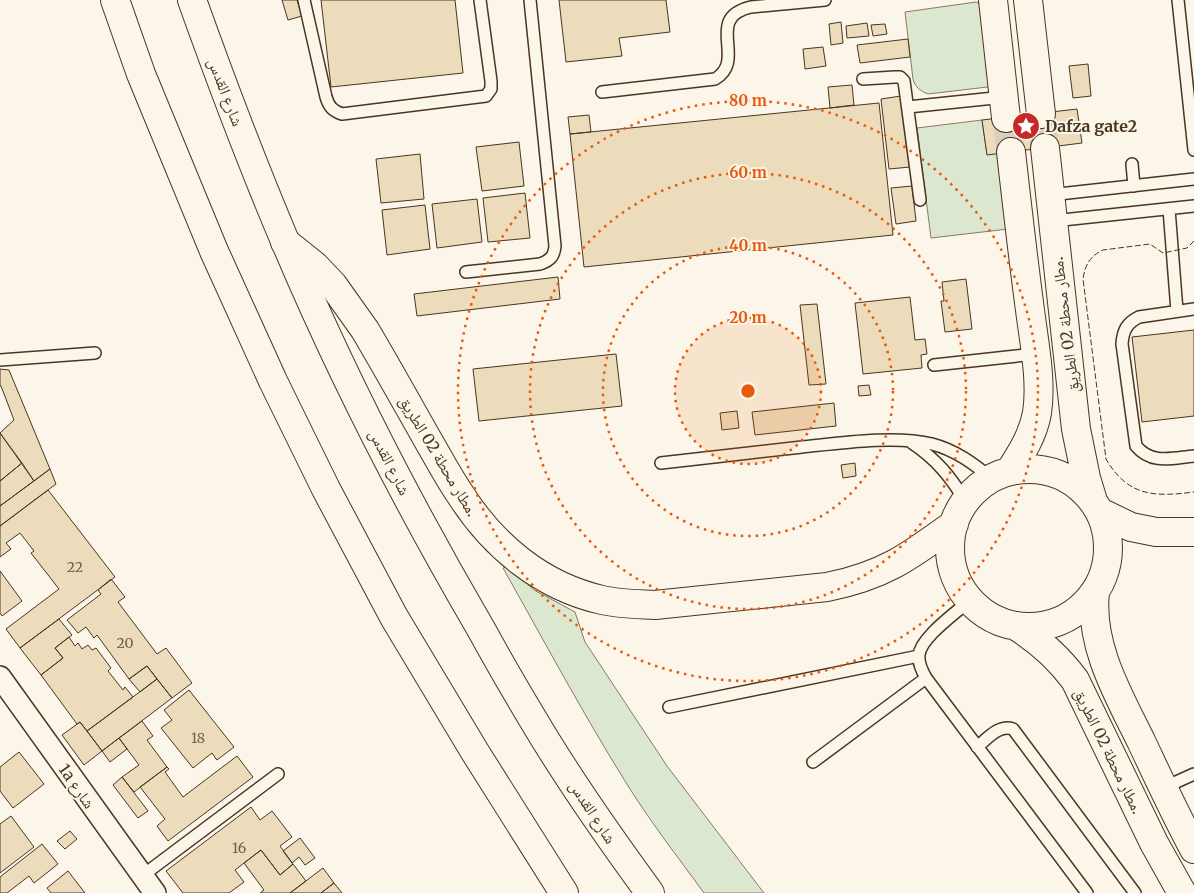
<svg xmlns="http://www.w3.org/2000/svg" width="1194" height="893" font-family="Merriweather,'Noto Naskh Arabic',serif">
<rect width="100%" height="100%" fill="#fbf6e9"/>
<!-- green -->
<path fill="#dce7d0" stroke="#887966" d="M976 2 983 5 996 86 928 94C920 91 915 87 913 79L905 12Z
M982 120 987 154 998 153 1008 229 931 238 917 128Z
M508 566 534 590 575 612 585 642 667 766 764 893H704C677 856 649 820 625 781 582 712 543 639 503 568Z"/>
<!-- building -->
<path fill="#ecdcbc" stroke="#4a3520" d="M282 0H297L302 16 288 20Z
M321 0H455L463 73 331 87Z
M559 0H666L670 32 619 38 622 56 566 62Z
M841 22 843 43 831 45 829 24Z
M867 23 869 36 847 38 846 26Z
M885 24 887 34 873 36 871 25Z
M908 39 910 57 860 63 857 45Z
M823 47 826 66 805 69 803 49Z
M1088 64 1091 96 1073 98 1069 66Z
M852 85 854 105 830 108 828 87Z
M901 96 910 167 889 169 881 99Z
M879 103 893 235 584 267 570 134Z
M1077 109 1082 143 987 155 982 120Z
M589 115 591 132 570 134 568 117Z
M519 142 524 186 482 191 476 147Z
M420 154 424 199 381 203 376 159Z
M912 186 916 221 896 224 891 188Z
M525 193 530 238 488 242 483 198Z
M477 199 482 242 437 248 432 204Z
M425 205 430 249 387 255 382 210Z
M558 277 560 299 417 316 414 294Z
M966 279 972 329 945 332 941 301H944L942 282Z
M910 297 915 340 925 339 927 354 921 355 922 368 863 374 855 303Z
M817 304 826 384 809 385 800 305Z
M1194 330V416L1142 422 1132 337Z
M616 354 622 406 479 421 473 369Z
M0 369 9 370 50 469 34 481 0 433 14 420 1 386H0Z
M869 385 871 395 859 396 858 386Z
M834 403 836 426 755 435 752 412Z
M737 411 739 428 722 430 720 413Z
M0 433 22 463 0 481Z
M22 463 34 481 0 506V481Z
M855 463 856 476 843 478 841 465Z
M50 469 56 484 0 526V506Z
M48 490 115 577 20 648 6 629 59 589 31 553 34 551 20 533 6 543 11 549 0 557V526Z
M0 571 22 601 2 616 0 613Z
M111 579 125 597 118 602 157 654 166 648 192 683 172 698 147 666 129 679 97 635 94 638 86 627 78 633 67 620 101 594 98 590Z
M59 619 72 635 55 648 63 658 41 675 20 648Z
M69 637 75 646 78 643 82 649 88 645 92 650 96 648 111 668 108 671 123 690 125 687 133 697 87 731 80 722 77 724 41 675 63 658 55 648Z
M147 666 157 679 140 692 129 679Z
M157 679 172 698 102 751 87 731Z
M189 690 234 747 217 760 212 753 193 768 161 728 172 720 164 710Z
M142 721 153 736 147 740 167 767 134 792 122 777 139 765 119 738Z
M80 722 102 751 84 765 62 735Z
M119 738 127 749 110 762 102 751Z
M19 752 44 784 13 808 0 791V767Z
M237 756 253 777 168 841 157 826 165 819 140 787 167 767 169 769 165 772 183 797Z
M122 777 148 811 138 818 113 785Z
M251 807 260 820 272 811 292 837 280 846 293 864 280 875 261 850 235 870 244 882 229 893H183L166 871Z
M11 816 34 847 0 873V824Z
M70 831 77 839 65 849 57 841Z
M300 838 315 858 305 865 299 857 292 863 283 851Z
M42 844 58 864 34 883 29 876 7 893H0V877Z
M261 850 280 875 293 864 306 881 290 893H260L264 890 244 863Z
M323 868 334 883 321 893H290Z
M68 871 85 893H51L47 888Z
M334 883 342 893H321Z"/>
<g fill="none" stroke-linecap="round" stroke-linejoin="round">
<!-- tertiary-tunnel -->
<path stroke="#d8cfc1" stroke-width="28" stroke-dasharray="28 14" stroke-linecap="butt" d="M1041 114 1045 148
M1006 118 1011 152"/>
<!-- service casing -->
<g stroke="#4a3520" stroke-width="14">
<path id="service" d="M304 0 326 97C329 107 333 111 342 114L486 96 491 89V81L480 0
M1178 0 1194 150
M863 79 895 77H900L904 81 920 200
M602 92 715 79C748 60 703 18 751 7L825 0
M908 107 1004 97
M1132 164 1134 186
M1050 195 1194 179
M1169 209 1177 311
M1053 221 1194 206
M466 272 540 264C551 260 554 256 555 246L530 0
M1194 309 1139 317C1127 323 1123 330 1122 344L1136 446C1152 465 1172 458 1194 456
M0 360 95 353
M934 365 1035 354
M912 443C936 459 951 477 965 501
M661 463C708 458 755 452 802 447 840 443 895 435 932 444 955 450 973 463 991 478
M970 600C956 613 921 637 919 655 918 663 922 671 926 678L1087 893
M669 707 919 656
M977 747C987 739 999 724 1013 729L1135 893
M813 762 926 678
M1163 788 1194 774
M142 876 278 774"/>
</g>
<!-- minor casing -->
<g stroke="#4a3520" stroke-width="24">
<path id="minor" d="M0 677 155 893"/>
</g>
<!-- tertiary casing -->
<g stroke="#4a3520" stroke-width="30">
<path id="tertiary" d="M993 0 1006 118
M1028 0 1041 114
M1045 148 1076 429 1086 478 1093 501
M285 242 315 266 333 285 365 330C387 367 408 405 429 442 439 459 449 478 460 494 493 546 541 586 602 600 619 604 637 604 655 605L827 587C883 576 909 557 954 524
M950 548a79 79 0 1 1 158 0a79 79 0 1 1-158 0Z
M1010 471C1022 452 1033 435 1037 413 1042 381 1034 342 1030 310 1023 258 1017 205 1011 152
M1100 512 1131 527 1156 532H1194
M1095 592C1089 646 1119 696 1142 743 1159 779 1175 814 1194 849
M1016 626C1040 641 1058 657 1075 680L1154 843 1182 893"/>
</g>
<!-- secondary casing -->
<g stroke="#4a3520" stroke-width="30">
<path id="secondary" d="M115 0 141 74 214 251 273 381 326 489 394 617 475 752 564 893
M192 0C221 81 251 161 285 241 341 374 408 504 481 629 498 660 516 691 534 721 569 780 609 837 650 893"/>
</g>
<!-- service -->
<use href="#service" stroke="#fbf6e9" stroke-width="11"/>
<!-- minor -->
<use href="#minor" stroke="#fbf6e9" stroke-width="21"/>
<!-- tertiary -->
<use href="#tertiary" stroke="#fbf6e9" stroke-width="28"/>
<!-- secondary -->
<use href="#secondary" stroke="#fbf6e9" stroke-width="28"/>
<!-- fence -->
<path stroke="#4a3520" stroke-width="1" stroke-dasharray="6 2.5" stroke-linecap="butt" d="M1194 241 1187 248 1163 253 1150 244 1103 250C1090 256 1085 265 1083 279L1106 459C1128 497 1155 497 1194 492"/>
</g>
<!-- distance rings -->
<circle cx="748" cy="391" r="73" fill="#e8590c" fill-opacity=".12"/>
<g fill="none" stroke="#e8590c" stroke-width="2.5" stroke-dasharray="2.5 5">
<circle cx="748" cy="391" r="73"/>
<circle cx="748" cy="391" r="145"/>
<circle cx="748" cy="391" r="218"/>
<circle cx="748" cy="391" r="290"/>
</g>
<!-- icons -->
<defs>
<g id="sight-disc" transform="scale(1.4375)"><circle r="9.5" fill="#c62828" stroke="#fbf6e9"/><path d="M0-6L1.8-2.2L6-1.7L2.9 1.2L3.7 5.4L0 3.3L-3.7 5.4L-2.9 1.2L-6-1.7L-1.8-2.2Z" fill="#fff"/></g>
</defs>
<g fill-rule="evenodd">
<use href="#sight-disc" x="1026" y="126"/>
</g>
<g text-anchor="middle" stroke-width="4" stroke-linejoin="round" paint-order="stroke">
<!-- number labels -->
<g font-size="14" fill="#725f47">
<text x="75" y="572">22</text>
<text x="125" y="648">20</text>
<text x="198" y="743">18</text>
<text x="239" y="853">16</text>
</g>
<!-- street labels -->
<g font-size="16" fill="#4a3520" stroke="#fbf6e9">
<text transform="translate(226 92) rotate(69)" y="6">شارع القدس</text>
<text transform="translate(1065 325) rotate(-97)" y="6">مطار محطة 02 الطريق.</text>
<text transform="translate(439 456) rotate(59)" y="6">مطار محطة 02 الطريق.</text>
<text transform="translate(390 462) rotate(63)" y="6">شارع القدس</text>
<text transform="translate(1109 751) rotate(64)" y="6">مطار محطة 02 الطريق.</text>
<text transform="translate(77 786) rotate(55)" y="6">1a شارع</text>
<text transform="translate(593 812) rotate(57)" y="6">شارع القدس</text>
</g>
<!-- poi labels -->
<g font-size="16" font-weight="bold" fill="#4a3520" stroke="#fbf6e9" text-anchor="start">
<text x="1045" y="132">Dafza gate2</text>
</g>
</g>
<circle cx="748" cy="391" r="8" fill="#e8590c" stroke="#fbf6e9" stroke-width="2.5"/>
<g font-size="15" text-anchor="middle" font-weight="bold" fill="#e8590c" stroke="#fbf6e9" stroke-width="4" stroke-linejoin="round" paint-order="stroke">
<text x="748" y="106">80 m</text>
<text x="748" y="178">60 m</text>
<text x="748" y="251">40 m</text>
<text x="748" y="323">20 m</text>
</g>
</svg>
